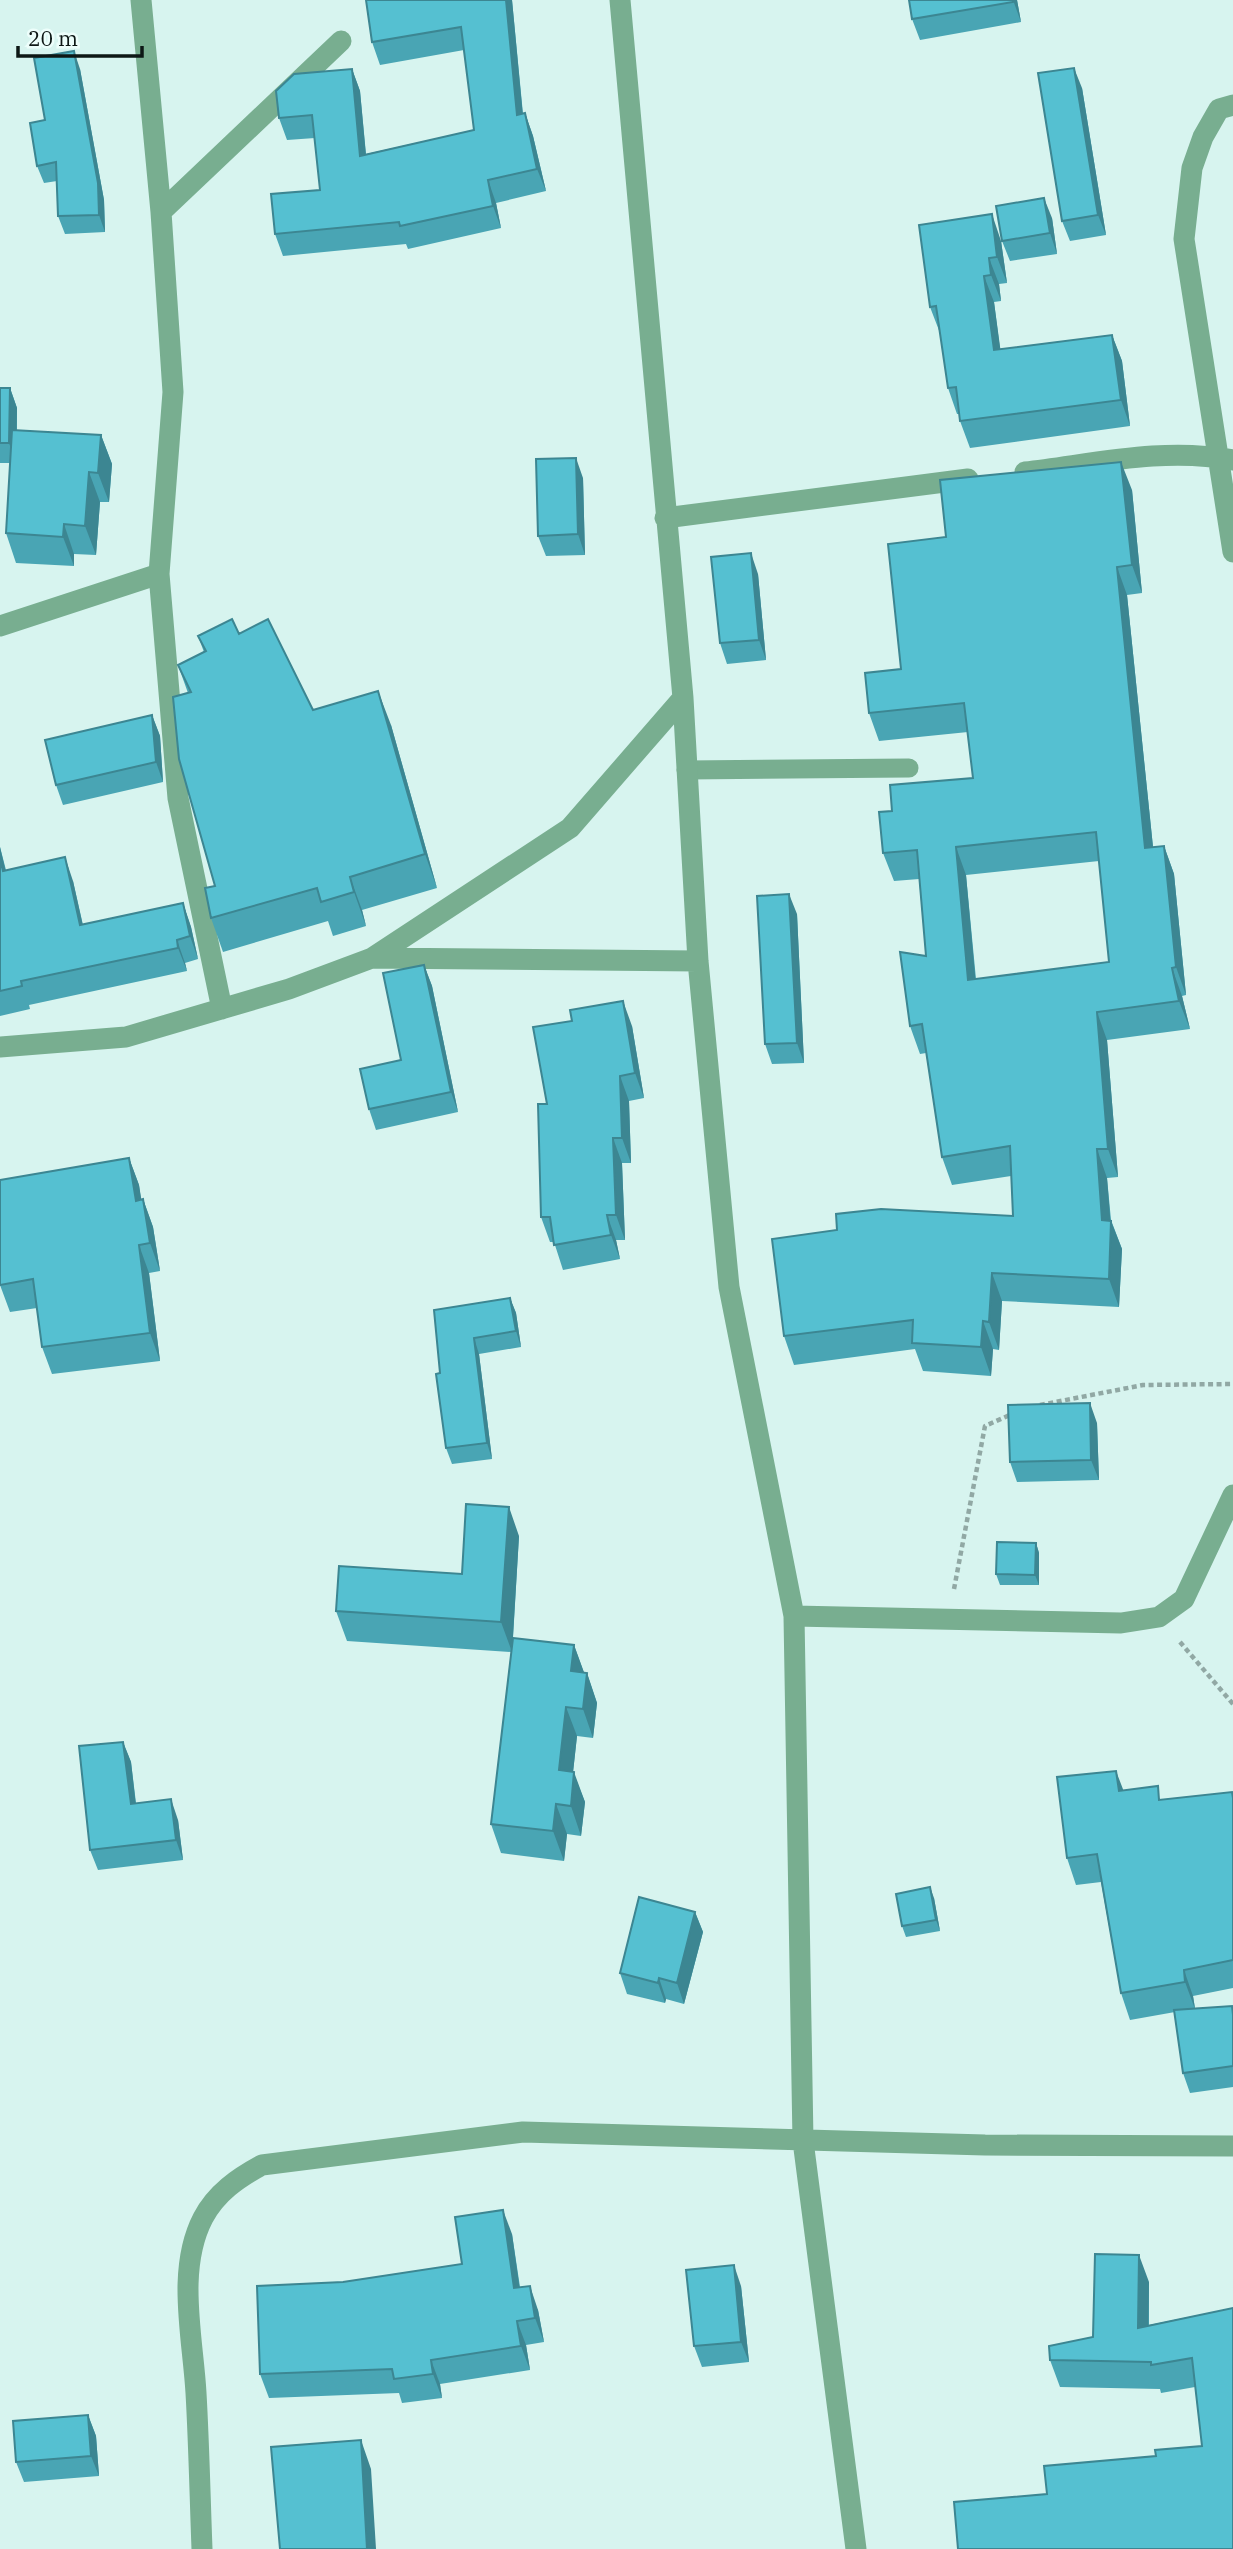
<svg xmlns="http://www.w3.org/2000/svg" width="1233" height="2549" font-family="'IBM Plex Serif',serif">
<rect width="100%" height="100%" fill="#d7f4ef"/>
<g fill="none" stroke-linecap="round" stroke-linejoin="round">
<!-- path -->
<path stroke="#91a8a4" stroke-width="4.5" stroke-dasharray="5 3.5" stroke-linecap="butt" d="M1040 1405 1143 1385 1233 1384
M954 1589 985 1426 1012 1414
M1180 1642 1233 1704"/>
<!-- service -->
<path stroke="#78ae90" stroke-width="19" d="M686 770 909 768"/>
<!-- minor -->
<path stroke="#78ae90" stroke-width="21" d="M620 0 683 698 698 961 729 1287 794 1616 803 2141 856 2549
M1233 105 1219 109 1203 137 1192 168 1184 239 1233 552
M161 212 341 41
M1025 472C1094 464 1163 447 1233 460
M665 518 968 479
M159 574 178 798 222 1009
M0 626 159 574 173 392 161 212 141 0
M372 958 698 961
M0 1047 126 1037 289 989 372 958 570 828 683 698
M794 1616 1121 1623 1159 1617 1184 1599 1233 1495
M202 2549C200 2497 199 2445 196 2393 193 2338 176 2270 203 2218 216 2193 238 2178 262 2165L523 2132 985 2145 1233 2146"/>
</g>
<!-- wall -->
<path fill="#49a5b4" fill-rule="evenodd" d="M366 0H512L523 114 525 113 533 136 546 191 496 203 501 228 408 249 406 244 283 256 275 234 320 190 315 138 287 140 279 118 352 69 360 91 366 154 474 130 464 50 380 65 372 42Z
M1017 0 1021 22 920 40 912 19Z
M80 69 104 200 105 232 65 234 58 216 57 181 44 183 37 166 45 120Z
M1082 88 1106 235 1070 241 1062 221Z
M1052 218 1057 254 1010 261 1002 241Z
M1001 241 1007 283 999 284 1001 301 994 302 1000 349 1112 335 1122 361 1130 426 970 448 960 421 959 414H957L948 388 940 333 930 307Z
M0 388H10L17 408V430L101 435 112 464 109 502H100L96 555 74 554V566L16 563 6 533 10 463H0Z
M583 478 585 555 546 556 538 536Z
M1132 490 1142 593 1127 595 1153 847 1164 846 1174 874 1186 995 1182 996 1190 1029 1107 1040 1118 1177 1107 1178 1111 1220 1122 1249 1119 1307 1002 1301 999 1350 993 1349 991 1376 923 1371 915 1349 794 1365 784 1336 1013 1216 1011 1176 952 1185 942 1157 926 1053 920 1054 910 1026 926 956 919 879 894 881 883 853 892 811 973 778 968 732 879 741 869 713 901 669 946 537ZM1099 861 1109 962 976 979 966 875Z
M758 574 766 660 727 664 720 643Z
M239 634 313 710 391 725 437 888 362 910 366 926 333 936 328 921 223 952 211 918 215 886 188 693 178 665 204 652 198 636Z
M152 715 160 736 163 782 63 805 56 785Z
M0 847 6 870 73 881 83 925 183 903 191 927 198 959 185 963 187 971 29 1005 30 1009 0 1016Z
M797 914 804 1063 772 1064 765 1044Z
M424 965 432 986 458 1112 376 1130 369 1109 401 1060Z
M632 1026 644 1098 629 1101 631 1163H622L625 1240H616L620 1259 563 1270 554 1242H550L541 1217 547 1104Z
M129 1158 139 1185 141 1200 143 1199 153 1227 160 1271 149 1273 160 1361 52 1374 42 1347 37 1308 10 1312 0 1285Z
M510 1298 516 1313 521 1347 479 1354 492 1459 452 1464 446 1448 440 1373Z
M1097 1423 1099 1480 1017 1482 1010 1462Z
M519 1536 513 1638 574 1645 584 1673H587L597 1703 593 1738 577 1736 573 1772 585 1802 581 1836 567 1834 564 1861 501 1853 491 1824 511 1652 347 1641 336 1611 462 1574Z
M1036 1543 1039 1553V1585H1000L996 1574Z
M123 1742 131 1762 136 1803 178 1820 183 1860 98 1870 90 1850Z
M1124 1791 1162 1800 1233 1794V1988L1193 1996 1195 2008 1233 2009V2087L1190 2093 1183 2073 1175 2012 1130 2020 1121 1993 1101 1882 1076 1885 1067 1858Z
M934 1898 940 1931 906 1937 902 1926Z
M695 1912 703 1932 684 2004 666 1999 665 2003 627 1994 620 1973Z
M512 2234 520 2287 538 2310 544 2342 526 2345 530 2370 440 2384 442 2398 402 2403 399 2393 269 2398 260 2374 343 2282 462 2264Z
M1149 2282V2325L1233 2308V2549L1047 2494 1156 2456 1202 2446 1195 2387 1161 2393 1160 2389 1060 2387 1050 2360 1093 2337Z
M741 2286 749 2362 702 2367 694 2346Z
M88 2415 96 2436 99 2476 24 2482 16 2462Z"/>
<!-- shaded-wall -->
<path fill="#3c8692" d="M506 0H512L525 138 517 115Z
M1013 0H1017L1021 22Z
M74 51 80 69 104 200 105 232 99 215Z
M1074 68 1082 88 1106 235 1098 215Z
M352 69 360 91 368 178 360 156Z
M525 113 533 136 546 191 537 169Z
M488 180 496 203 501 228 493 206Z
M1044 198 1052 218 1057 254 1050 233Z
M992 214 1001 241 1007 283 997 257Z
M989 258 999 284 1001 301 991 275Z
M984 276 994 302 1004 376 994 350Z
M1112 335 1122 361 1130 426 1121 400Z
M10 388 17 408 16 463 9 443Z
M101 435 112 464 109 502 98 473Z
M576 458 583 478 585 555 578 534Z
M1121 462 1132 490 1142 593 1132 565Z
M89 472 100 502 96 555 85 526Z
M64 524 74 554V566L63 537Z
M751 553 758 574 766 660 759 640Z
M1117 567 1127 595 1156 876 1145 848Z
M378 691 391 725 437 888 425 854Z
M152 715 160 736 163 782 156 762Z
M1164 846 1174 874 1186 995 1176 967Z
M0 847 11 894 3 871 0 859Z
M956 847 966 875 978 1008 968 980Z
M65 857 73 881 88 949 80 925Z
M350 877 362 910 366 926 354 892Z
M789 894 797 914 804 1063 797 1043Z
M183 903 191 927 198 959 190 936Z
M177 940 185 963 187 971 178 948Z
M424 965 432 986 458 1112 451 1092Z
M1172 968 1182 996 1190 1029 1179 1001Z
M623 1001 632 1026 644 1098 635 1073Z
M1097 1012 1107 1040 1118 1177 1108 1149Z
M620 1076 629 1101 631 1163 622 1138Z
M613 1138 622 1163 625 1240 616 1215Z
M1097 1149 1107 1178 1111 1228V1221L1122 1249 1119 1307 1109 1279 1102 1220Z
M129 1158 139 1185 146 1228 136 1201Z
M143 1199 153 1227 160 1271 150 1243Z
M607 1215 616 1240 620 1259 611 1235Z
M139 1245 149 1273 160 1361 150 1333Z
M992 1273 1002 1301 999 1350 989 1322Z
M510 1298 516 1313 521 1347 516 1331Z
M983 1321 993 1349 991 1376 981 1347Z
M474 1338 479 1354 492 1459 487 1443Z
M1090 1403 1097 1423 1099 1480 1091 1460Z
M509 1507 519 1536 512 1652 501 1622Z
M1036 1543 1039 1553V1585L1035 1575Z
M574 1645 585 1675 571 1671Z
M587 1673 597 1703 593 1738 583 1709Z
M566 1707 577 1736 570 1800 559 1770Z
M123 1742 131 1762 138 1824 131 1804Z
M1116 1771 1126 1797 1119 1791Z
M574 1772 585 1802 581 1836 571 1806Z
M171 1799 178 1820 183 1860 176 1840Z
M556 1804 567 1834 564 1861 553 1831Z
M930 1887 934 1898 940 1931 936 1920Z
M695 1912 703 1932 684 2004 677 1983Z
M1184 1970 1193 1996 1195 2009 1185 1982Z
M659 1978 666 1999 665 2003 658 1983Z
M503 2210 512 2234 523 2312 514 2288Z
M1139 2255 1149 2282 1148 2355 1138 2328Z
M734 2265 741 2286 749 2362 741 2342Z
M530 2286 538 2310 544 2342 535 2318Z
M517 2321 526 2345 530 2370 521 2346Z
M431 2360 440 2384 442 2398 433 2374Z
M88 2415 96 2436 99 2476 91 2456Z
M361 2440 371 2469 376 2549H367Z"/>
<!-- building -->
<path fill="#55c0d1" stroke="#3c8692" stroke-width="2" fill-rule="evenodd" d="M366 0H506L517 115 525 113 537 169 488 180 493 206 400 226 399 222 275 234 271 194 320 190 312 115 279 118 276 91 294 74 352 69 360 156 474 130 461 27 372 42Z
M909 0H1013V2L912 19Z
M74 51 98 183 99 215 58 216 56 162 37 166 30 123 45 120 34 58Z
M1074 68 1098 215 1062 221 1038 73Z
M1044 198 1050 233 1002 241 996 206Z
M992 214 997 257 989 258 991 275 984 276 994 350 1112 335 1121 400 960 421 956 387 948 388 936 306 930 307 919 225Z
M0 388H10L9 443H0Z
M12 430 101 435 98 473 89 472 85 526 64 524 63 537 6 533Z
M576 458 578 534 538 536 536 459Z
M1121 462 1132 565 1117 567 1145 848 1164 846 1176 967 1172 968 1179 1001 1097 1012 1108 1149H1097L1102 1220 1111 1221 1109 1279 992 1273 989 1322 983 1321 981 1347 912 1343 913 1320 784 1336 772 1239 837 1230 836 1214 881 1209 1013 1216 1010 1146 942 1157 922 1024 910 1026 900 952 926 956 917 850 883 853 879 812 892 811 890 785 973 778 964 703 869 713 865 673 901 669 888 544 946 537 940 480ZM1096 832 1109 962 968 980 956 847Z
M751 553 759 640 720 643 711 557Z
M232 619 239 634 268 619 313 710 378 691 425 854 350 877 354 892 321 902 317 888 211 918 205 888 215 886 179 759 173 697 191 692 178 665 206 651 198 636Z
M152 715 156 762 56 785 45 740Z
M65 857 80 925 183 903 190 936 177 940 178 948 21 981 22 986 0 991V859L3 871Z
M789 894 797 1043 765 1044 757 896Z
M424 965 451 1092 369 1109 360 1069 401 1060 383 973Z
M623 1001 635 1073 620 1076 622 1138H613L616 1215H607L611 1235 554 1245 550 1217H541L538 1104H547L533 1027 572 1021 570 1010Z
M129 1158 136 1201 143 1199 150 1243 139 1245 150 1333 42 1347 33 1279 0 1285V1180Z
M510 1298 516 1331 474 1338 487 1443 446 1448 436 1374 440 1373 434 1310Z
M1090 1403 1091 1460 1010 1462 1008 1405Z
M466 1504 509 1507 501 1622 336 1611 339 1566 462 1574Z
M997 1542 1036 1543 1035 1575 996 1574Z
M513 1638 574 1645 571 1671 587 1673 583 1709 566 1707 559 1770 574 1772 571 1806 556 1804 553 1831 491 1824Z
M123 1742 131 1804 171 1799 176 1840 90 1850 79 1746Z
M1116 1771 1119 1791 1158 1786 1159 1800 1232 1792 1233 1798V1960L1184 1970 1185 1982 1121 1993 1097 1854 1067 1858 1057 1777Z
M930 1887 936 1920 902 1926 896 1894Z
M639 1897 695 1912 677 1983 659 1978 658 1983 620 1973Z
M1232 2006 1233 2015V2066L1183 2073 1174 2010Z
M503 2210 514 2288 530 2286 535 2318 517 2321 521 2346 431 2360 433 2374 394 2379 392 2369 260 2374 257 2286 343 2282 462 2264 455 2217Z
M1095 2254 1139 2255 1138 2328 1233 2308V2549H958L954 2502 1047 2494 1044 2466 1156 2456 1155 2450 1202 2446 1192 2358 1151 2365V2362L1050 2360 1049 2346 1093 2337Z
M734 2265 741 2342 694 2346 686 2270Z
M88 2415 91 2456 16 2462 13 2421Z
M361 2440 367 2549H280L271 2447Z"/>
<!-- scale -->
<path d="M18 46v10h124v-10" fill="none" stroke="#0d1715" stroke-width="3.5"/>
<text x="28" y="46" font-size="21" fill="#0d1715" stroke="#edfefb" stroke-width="5" paint-order="stroke">20 m</text>
</svg>
